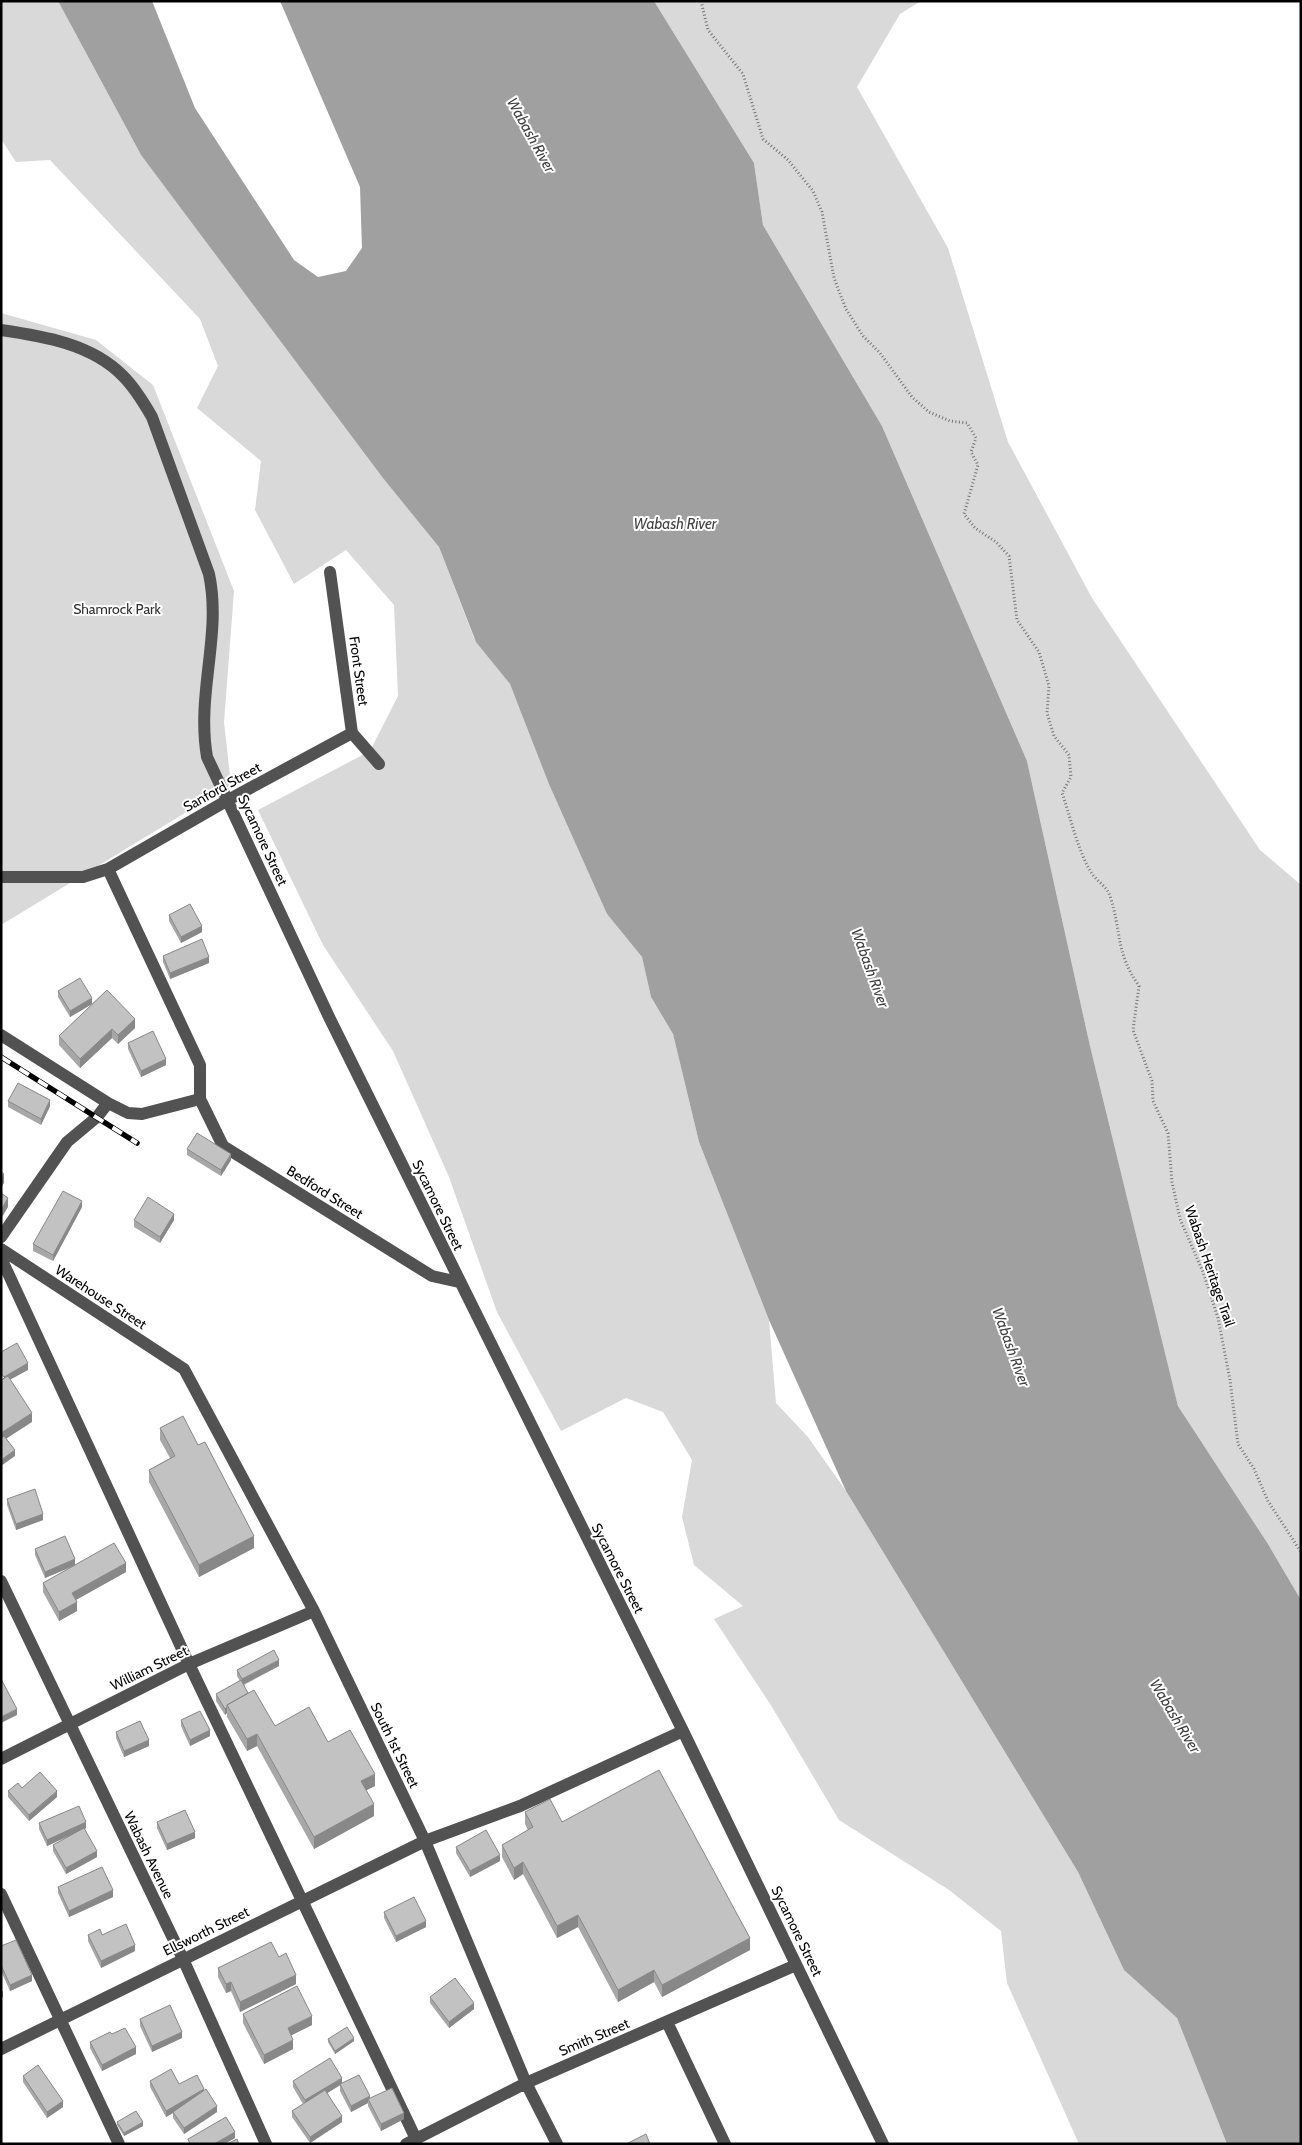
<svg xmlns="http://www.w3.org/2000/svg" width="1302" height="2145" font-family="Cabin,sans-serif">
<rect width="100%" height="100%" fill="#fff"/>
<!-- green -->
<path fill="#d9d9d9" d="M1 1H58L141 155 439 547 474 638 510 684 607 914 642 957 651 997 673 1034 699 1142 769 1320 776 1403 808 1437 846 1491 1078 1872 1124 1970 1177 2018 1227 2144H1079L1007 1983 1001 1931 949 1890 839 1820 772 1707 714 1619 743 1606 694 1565 682 1517 692 1460 663 1412 626 1398 561 1431 497 1312 449 1177 393 1051 323 945 258 810 370 751 398 696 394 605 346 550 294 584 255 510 261 461 197 408 218 366 200 319 50 160 16 162 1 139Z
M654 1H921L900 14 857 87 948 248 1008 442 1092 598 1260 850 1301 885V1600L1268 1544 1178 1406 1090 1046 1027 761 882 426 763 225 754 163Z
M1 313 96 340 153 385 234 591 224 722 231 785 1 925Z"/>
<!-- water -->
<path fill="#a0a0a0" d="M58 1H152L195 108 294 260 318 277 346 271 362 248 360 187 280 1H654L754 163 763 225 882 426 1027 761 1090 1046 1178 1406 1268 1544 1301 1600V2144H1227L1177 2018 1124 1970 1078 1872 846 1491 769 1320 699 1142 673 1034 651 997 642 957 607 914 549 784 510 684 476 642 439 547 383 478 141 155Z"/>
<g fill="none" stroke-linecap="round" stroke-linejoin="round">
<!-- path -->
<path stroke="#747474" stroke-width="3" stroke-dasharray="1 2.5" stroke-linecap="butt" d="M701 1 708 30 743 74 763 139 788 160 813 191 822 212 834 278 846 309 863 336 880 353 912 397 929 412 950 421 967 423 976 438 971 452 978 465 964 514 975 528 996 542 1009 556 1017 620 1039 652 1049 686 1047 713 1054 736 1069 755 1071 777 1062 793C1071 818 1077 849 1091 872 1096 881 1107 886 1110 896 1122 932 1115 952 1139 986L1133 1030 1152 1081 1153 1101 1168 1133 1172 1182 1180 1219 1203 1272 1218 1318 1230 1380 1238 1444 1254 1469 1268 1501 1301 1552"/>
<!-- minor -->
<path stroke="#525252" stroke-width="12" d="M1 330C43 336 92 344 123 376 135 388 144 403 152 417L209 574C222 635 196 693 207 757L330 1019 683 1731 883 2144
M330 572 352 733 379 764
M108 869 200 1065V1099L223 1146 432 1276 459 1282
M1 877H83L108 869 228 800 352 733
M1 1035 108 1103
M1 1237 67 1142 97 1117 108 1103 128 1113 142 1114 200 1099
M1 1249 184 1369 314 1611 425 1841 526 2083 557 2144
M1 1258 189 1664 416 2139
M1 1581 183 1959 266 2144
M1 1759 189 1664 314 1611
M1 1894 119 2144
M667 2022 725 2144
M1 2049 425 1841 520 1806 683 1731
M406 2144 526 2083 796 1965"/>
<!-- rail casing -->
<g stroke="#000" stroke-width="5.5">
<path id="rail" d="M1 1057 137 1143"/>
</g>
<!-- rail -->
<use href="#rail" stroke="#fff" stroke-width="4" stroke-dasharray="11" stroke-linecap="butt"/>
</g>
<!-- wall -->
<path fill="#a7a7a7" d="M169 915 202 932 181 943 169 921Z
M163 956 209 963 170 979 163 962Z
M107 990 135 1028 118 1044 112 1038 80 1068 59 1045V1036Z
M58 991 92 1004 70 1017 58 997Z
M128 1043 166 1065 141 1077 128 1049Z
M8 1101 50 1106 41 1125 8 1107Z
M187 1149 231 1160 221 1176 187 1155Z
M82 1207 53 1261 33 1251V1244Z
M134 1220H174L160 1243 134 1227Z
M160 1428 254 1548 199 1577 149 1482V1470L170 1458 160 1440Z
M7 1499 43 1520 16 1530 7 1505Z
M35 1549 75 1565 126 1572 76 1600 77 1611 59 1621 43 1592V1583L74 1566 45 1578 35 1555Z
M279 1666 244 1685 248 1693 275 1726 328 1742 375 1786 366 1790 374 1816 314 1849 257 1746 247 1751 227 1717V1713L225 1715 216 1701V1694L240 1681 237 1676V1670Z
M181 1720 210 1736 190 1746 181 1726Z
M116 1732 149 1746 124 1757 116 1738Z
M22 1788 57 1797 29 1821 8 1797V1791Z
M525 1812 562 1822 750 1950 662 1997 654 1982 618 2002 578 1927 557 1938 523 1874 514 1880 502 1857V1845L528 1830 525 1824Z
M157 1822 195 1838 167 1850 157 1828Z
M39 1823 86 1828 85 1829 97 1857 66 1874 53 1851V1845L73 1834 47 1846 39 1829Z
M456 1847 500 1861 470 1877 456 1853Z
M58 1887 113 1897 69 1917 58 1893Z
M384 1912 426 1927 396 1942 384 1918Z
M88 1935H102L135 1951 101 1968 88 1941Z
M1 1946 32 1981 10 1991 1 1971Z
M279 1957 296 1984 240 2012 231 1991 226 1993 218 1977V1968Z
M430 1997 474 2009 449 2028 430 2003Z
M243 2014 312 2025 291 2035 293 2049 264 2064 243 2023Z
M140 2019 182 2038 152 2052 140 2026Z
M112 2034 136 2054 102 2071 90 2048V2042Z
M328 2039 354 2041 335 2054 328 2042Z
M23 2076 63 2107 47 2118 23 2082Z
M150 2081 179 2084 204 2090 217 2112 184 2134 173 2118V2113L166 2117 150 2087Z
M293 2081 342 2083 404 2119 381 2131 368 2106V2103L351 2112 340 2091V2085L327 2093 342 2122 310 2143 292 2117V2111L303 2104 293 2087Z
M117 2122 143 2126 124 2136 117 2125Z"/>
<!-- shaded-wall -->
<path fill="#888" d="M202 926V932L181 943V937Z
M209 957V963L170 979V973Z
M92 998V1004L70 1017V1011Z
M135 1019V1028L118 1044V1035Z
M112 1029V1038L80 1068V1059Z
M166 1059V1065L141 1077V1071Z
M50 1100V1106L41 1125V1119Z
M231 1154V1160L221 1176V1170Z
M4 1174V1183L1 1188V1178Z
M8 1198V1207L1 1219V1210Z
M82 1201V1207L53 1261V1255Z
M174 1214V1220L160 1243V1237Z
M28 1363V1370L4 1383V1377Z
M32 1413V1422L1 1442V1433Z
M15 1450V1456L1 1466V1460Z
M43 1514V1520L16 1530V1524Z
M254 1536V1548L199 1577V1565Z
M75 1559V1565L45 1578V1572Z
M126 1563V1572L72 1602V1593Z
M77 1602V1611L59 1621V1612Z
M279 1660V1666L242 1685V1679Z
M227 1707V1713L225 1715V1709Z
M17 1709V1715L1 1723V1717Z
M210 1730V1736L190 1746V1740Z
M257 1734V1746L247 1751V1739Z
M149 1740V1746L124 1757V1751Z
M375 1774V1786L361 1793V1781Z
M57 1791V1797L29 1821V1815Z
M374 1804V1816L314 1849V1837Z
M86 1822V1828L47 1846V1840Z
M195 1832V1838L167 1850V1844Z
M97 1851V1857L66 1874V1868Z
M500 1855V1861L470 1877V1871Z
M523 1862V1874L514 1880V1868Z
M113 1890V1897L69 1917V1911Z
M578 1915V1927L557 1938V1926Z
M426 1921V1927L396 1942V1936Z
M750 1938V1950L662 1997V1985Z
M135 1945V1951L101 1968V1961Z
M654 1970V1982L618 2002V1990Z
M32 1975V1981L10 1991V1985Z
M296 1975V1984L240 2012V2002Z
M231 1982V1991L226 1993V1984Z
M3 1991V1997L1 1998V1992Z
M474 2003V2009L449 2028V2022Z
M312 2016V2025L288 2037V2028Z
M182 2032V2038L152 2052V2046Z
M354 2038V2041L335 2054V2051Z
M293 2040V2049L264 2064V2055Z
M136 2047V2054L102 2071V2065Z
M342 2078V2084L305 2107V2100Z
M204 2089V2095L166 2117V2111Z
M370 2096V2102L368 2099V2103L351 2112V2106Z
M63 2101V2107L47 2118V2112Z
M217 2106V2112L184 2134V2128Z
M404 2113V2119L381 2131V2124Z
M342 2116V2122L310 2143V2137Z
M143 2122V2126L124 2136V2133Z
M235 2132V2138L225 2144H214Z"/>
<!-- building -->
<path fill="#c2c2c2" stroke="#888" d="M190 904 202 926 181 937 169 915Z
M202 939 209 957 170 973 163 956Z
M80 978 92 998 70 1011 58 991Z
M107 990 135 1019 118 1035 112 1029 80 1059 59 1036Z
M153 1031 166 1059 141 1071 128 1043Z
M18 1083 50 1100 41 1119 8 1101Z
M197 1133 231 1154 221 1170 187 1149Z
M1 1172 4 1174 1 1178Z
M63 1191 82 1201 53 1255 33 1244Z
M1 1193 8 1198 1 1210Z
M148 1197 174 1214 160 1237 134 1220Z
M17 1343 28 1363 4 1377 1 1373V1352Z
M8 1376 32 1413 1 1433V1380Z
M183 1416 198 1445 205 1442 254 1536 199 1565 149 1470 175 1456 160 1428Z
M4 1436 15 1450 1 1460V1438Z
M35 1489 43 1514 16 1524 7 1499Z
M65 1536 75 1559 45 1572 35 1549Z
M114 1543 126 1563 72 1593 77 1602 59 1612 43 1583Z
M274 1650 279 1660 242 1679 237 1670Z
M1 1679 17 1709 1 1717Z
M241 1680 248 1693 227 1705V1707L225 1709 216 1694Z
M254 1690 275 1726 309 1707 328 1742 350 1730 375 1774 361 1781 374 1804 314 1837 257 1734 247 1739 227 1705Z
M200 1711 210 1730 190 1740 181 1720Z
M140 1721 149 1740 124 1751 116 1732Z
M659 1770 750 1938 662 1985 654 1970 618 1990 578 1915 557 1926 523 1862 514 1868 502 1845 533 1827 525 1812 550 1799 562 1822Z
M40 1772 57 1791 29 1815 8 1791 18 1783 22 1788Z
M79 1806 86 1822 47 1840 39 1823Z
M185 1810 195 1832 167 1844 157 1822Z
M84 1828 97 1851 66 1868 53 1845Z
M486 1830 500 1855 470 1871 456 1847Z
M102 1867 113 1890 69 1911 58 1887Z
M414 1897 426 1921 396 1936 384 1912Z
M126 1924 135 1945 101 1961 88 1935 100 1929 102 1935Z
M16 1940 32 1975 10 1985 1 1965V1946Z
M271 1942 279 1957 286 1953 296 1975 240 2002 231 1982 226 1984 218 1968Z
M455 1978 474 2003 449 2022 430 1997Z
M297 1986 312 2016 288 2028 293 2040 264 2055 243 2014Z
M170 2005 182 2032 152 2046 140 2019Z
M347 2027 354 2038 335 2051 328 2039Z
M125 2028 136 2047 102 2065 90 2042 110 2032 112 2034Z
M330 2058 342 2078 305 2100 293 2081Z
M38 2065 63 2101 47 2112 23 2076Z
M171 2069 179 2084 197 2075 204 2089 166 2111 150 2081Z
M359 2075 370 2096 351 2106 340 2084Z
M392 2088 404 2113 381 2124 368 2099Z
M206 2089 217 2106 184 2128 173 2112Z
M325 2090 342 2116 310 2137 292 2111Z
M136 2111 143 2122 124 2133 117 2122Z
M226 2117 235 2132 214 2144H190L188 2139Z
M646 2134 650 2144H626Z
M237 2139 239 2144H227Z"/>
<g text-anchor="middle" stroke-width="4" stroke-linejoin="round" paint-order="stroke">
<!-- park labels -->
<g font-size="14" fill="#303030" stroke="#fff">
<text x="117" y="614">Shamrock Park</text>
</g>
<!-- street labels -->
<g font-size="14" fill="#000" stroke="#fff">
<text transform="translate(359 671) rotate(82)" y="5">Front Street</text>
<text transform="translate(222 787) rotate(-29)" y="5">Sanford Street</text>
<text transform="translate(263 840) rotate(65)" y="5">Sycamore Street</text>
<text transform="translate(325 1192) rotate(32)" y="5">Bedford Street</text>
<text transform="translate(438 1205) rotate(64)" y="5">Sycamore Street</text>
<text transform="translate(1210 1266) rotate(71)" y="5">Wabash Heritage Trail</text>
<text transform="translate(101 1297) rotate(33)" y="5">Warehouse Street</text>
<text transform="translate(618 1568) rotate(63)" y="5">Sycamore Street</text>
<text transform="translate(149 1668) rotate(-26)" y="5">William Street</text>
<text transform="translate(395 1745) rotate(64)" y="5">South 1st Street</text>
<text transform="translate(149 1855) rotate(64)" y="5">Wabash Avenue</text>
<text transform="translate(206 1931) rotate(-26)" y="5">Ellsworth Street</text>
<text transform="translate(797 1931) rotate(64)" y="5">Sycamore Street</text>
<text transform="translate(594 2037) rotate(-23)" y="5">Smith Street</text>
</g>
<!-- water labels -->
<g font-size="15" font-style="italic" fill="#414141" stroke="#fff">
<text transform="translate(531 135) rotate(61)" y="5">Wabash River</text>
<text x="675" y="529">Wabash River</text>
<text transform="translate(870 968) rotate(70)" y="5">Wabash River</text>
<text transform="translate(1011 1347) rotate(70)" y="5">Wabash River</text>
<text transform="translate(1175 1716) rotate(59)" y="5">Wabash River</text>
</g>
</g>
<!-- border -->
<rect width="1302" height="2145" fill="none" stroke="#000000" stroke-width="5"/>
</svg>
